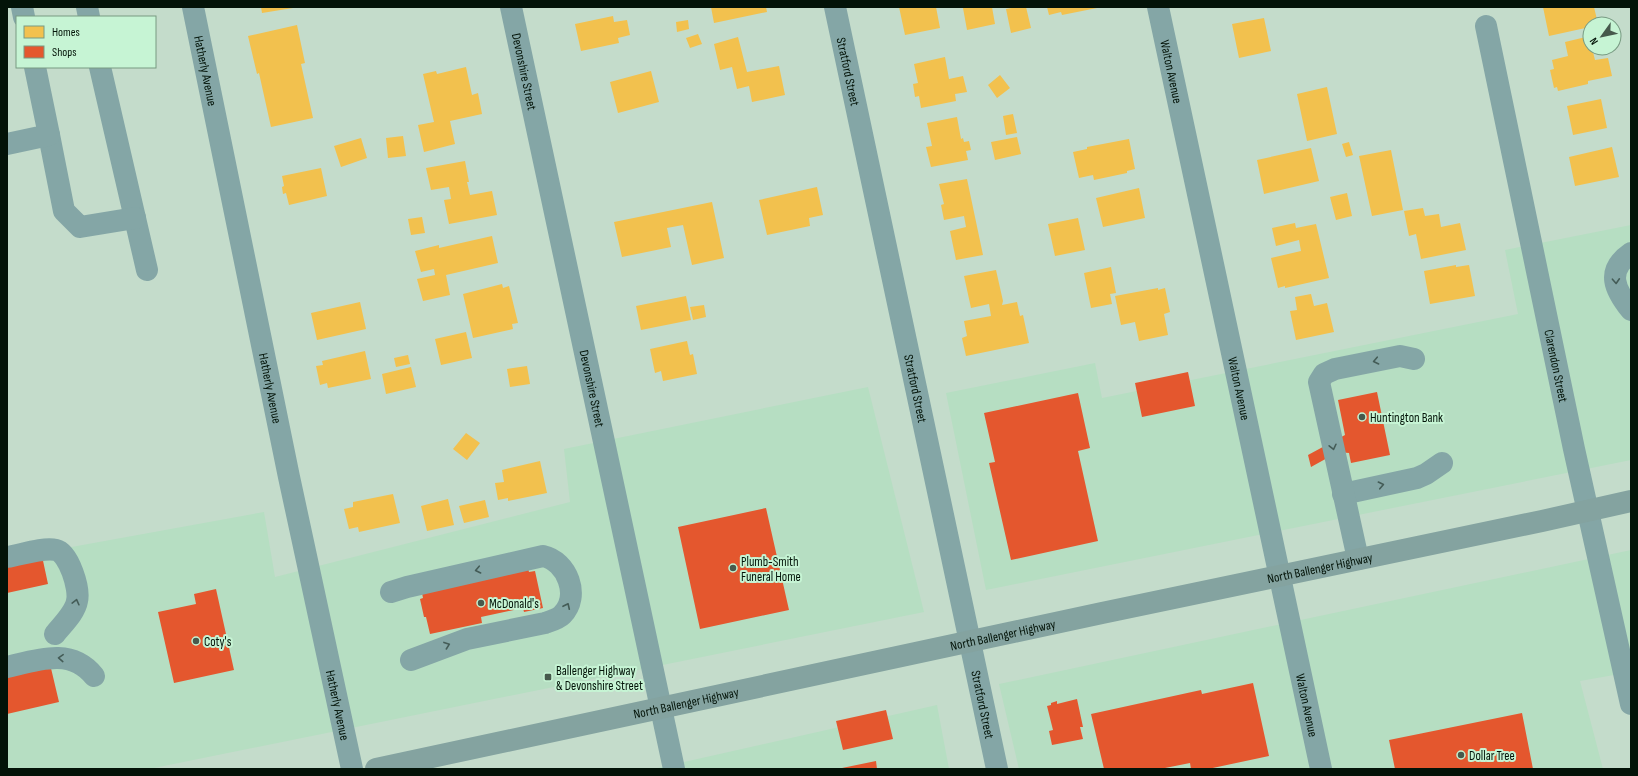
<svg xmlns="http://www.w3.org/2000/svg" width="1638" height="776" font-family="'Sofia Sans Condensed',sans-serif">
<rect width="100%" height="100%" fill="#c4dccb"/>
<!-- built -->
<path fill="#b6dec2" d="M1631 225V460L986 590 946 393 1095 363 1102 398 1518 314 1505 250Z
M868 387 924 612 149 769H7V561L55 550 264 512 275 577 570 502 564 449Z
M1631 550V672L1580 681 1603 769H1019L999 684Z
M937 705 949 769H653Z"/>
<!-- homes -->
<path fill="#f2c14e" d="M261 7H293V8L262 13Z
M711 7H766L767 12 714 23Z
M899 7H936L940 28 905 35Z
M968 7H992L995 24 967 30 963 8Z
M1017 7H1026L1031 28 1011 33 1006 9Z
M1047 7H1097V8L1062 15 1061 12 1049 15Z
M1543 7H1594L1598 24H1590V27L1549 36Z
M613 16 614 22 627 20 630 35 618 38 619 43 581 51 575 24Z
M1264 18 1271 51 1239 58 1232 24Z
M688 20 689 29 677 32 676 22Z
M297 25 305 63 301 64 313 118 271 127 259 73 257 74 248 36Z
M698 34 702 44 690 48 686 38Z
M1590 36V48H1592L1595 60 1608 58 1612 76 1588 81V84L1558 91 1557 87 1554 88 1550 70 1554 69 1552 60 1568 56 1565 42Z
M738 37 747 72 779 66 785 95 752 102 749 86 737 89 732 67 720 70 714 44Z
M945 57 949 79 963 76 967 92 955 94 956 101 921 108 919 96 915 97 913 84 918 83 914 64Z
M466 67 472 95 478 93 482 114 450 121 455 144 424 152 418 125 434 122 423 74 436 71 437 74Z
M651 71 659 102 618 113 610 82Z
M1000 75 1010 88 997 98 988 85Z
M1327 87 1337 134 1307 141 1297 94Z
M1601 99 1607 128 1573 135 1567 106Z
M1013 114 1017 133 1006 135 1003 116Z
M957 117 961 139 963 138 964 142 969 141 971 150 966 151 968 160 931 167 926 147 932 146 927 123Z
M403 136 406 156 388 158 386 138Z
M1017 137 1021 154 995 160 991 142Z
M361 138 367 158 341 167 334 146Z
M1129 139 1135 169 1127 171V173L1094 180 1093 175 1079 178 1073 152 1087 149V147Z
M1349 142 1353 155 1346 157 1342 144Z
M1612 147 1619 177 1575 186 1569 157Z
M1311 148 1319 181 1264 194 1257 160Z
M1391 150 1403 210 1372 216 1359 156Z
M465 161 469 182H467L470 195 492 191 497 215 449 224 444 200 451 199 449 187 431 190 426 168Z
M321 168 327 196 289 205 286 193 283 194 282 187 284 186 282 176Z
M967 179 983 255 956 260 950 231 966 227 964 216 944 220 941 205 944 204 939 184Z
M817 187 823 215 809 218 810 226 767 235 759 200Z
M1139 188 1145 218 1103 227 1096 198Z
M1347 193 1352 216 1336 220 1330 197Z
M712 202 724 258 692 265 683 225 667 228 671 247 622 257 614 222Z
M1423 208 1425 216 1439 214 1441 227 1460 223 1466 250 1421 259 1416 234 1409 236 1404 211Z
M422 217 425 233 411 235 408 219Z
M1078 218 1085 250 1055 256 1048 224Z
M1295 223 1296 228 1316 224 1329 278 1285 288V286L1278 288 1271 258 1301 251 1299 240 1276 246 1272 228Z
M492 236 498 263 446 275 450 295 423 301 417 279 435 275 434 269 421 272 415 251 439 245V248Z
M1456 265V267L1469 265 1475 296 1430 304 1424 271Z
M1111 267 1116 293 1110 294 1112 304 1091 308 1084 273Z
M996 270 1003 301 1002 305 1017 302 1020 316 1023 315 1029 343 966 356 962 338 967 336 964 321 991 316 989 304 971 308 964 276Z
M502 284 503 288 509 286 518 323 512 324 513 329 473 338 463 294Z
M1158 288V290L1165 288 1170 312 1164 314 1168 335 1139 341 1135 322 1121 325 1115 296Z
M1311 294 1314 306 1327 303 1334 332 1296 340 1290 311 1297 310 1295 297Z
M686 296 691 320 641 330 636 306Z
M360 302 366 329 317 340 311 313Z
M704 305 706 317 693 320 690 307Z
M466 332 472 358 441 365 435 339Z
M687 341 690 355 693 354 697 374 663 381 661 371 655 373 650 349Z
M365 351 371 379 328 388 327 383 320 385 316 366 323 365 322 361Z
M408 355 410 364 396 367 394 358Z
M527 366 530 384 510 387 507 369Z
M411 367 416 387 386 394 382 374Z
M466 433 480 443 467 460 453 449Z
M540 461 547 493 508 501V498L498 500 495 483 504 482 502 470Z
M393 494 400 523 359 532 358 527 349 529 344 509 353 507V502Z
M448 499 454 525 427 531 421 506Z
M485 500 489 517 464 523 459 506Z"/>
<!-- shops -->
<path fill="#e4572e" d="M1188 372 1195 406 1142 417 1135 383Z
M1377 392 1390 455 1351 463 1349 453 1338 452 1311 467 1308 455 1345 435 1338 400Z
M1078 393 1090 448 1078 451 1098 541 1011 560 989 463 995 462 984 413Z
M766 508 789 610 700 629 678 527Z
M42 556 48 584 7 593V563Z
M527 565 529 572 535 571 543 608 524 612 523 608 481 617 482 623 430 634 426 617H424L420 599 423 598 421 588Z
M216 589 234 670 174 683 158 612 196 604 194 594Z
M50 664 59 702 7 714V674Z
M1253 683 1269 756 1208 769H1191L1190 763 1160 769H1104L1091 714 1201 690 1202 694Z
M1077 699 1083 727H1080L1083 739 1052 745 1049 731 1053 730 1047 706 1051 705V703L1057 701V704Z
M886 710 893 739 843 750 836 721Z
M1522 713 1533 769H1395L1389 740Z
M876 761 877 769H842V768Z"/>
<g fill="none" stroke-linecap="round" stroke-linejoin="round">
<!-- minor -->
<g stroke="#84a6a6" stroke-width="22">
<path d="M22 7 24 17"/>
<path d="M87 7 89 17"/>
<path id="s1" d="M193 7 289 477 352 769"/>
<path id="s2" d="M511 7 674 769"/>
<path id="s3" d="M835 7 997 769"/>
<path id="s4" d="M1158 7 1321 769"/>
<path id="s5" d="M1486 26 1574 449 1631 704"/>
<path d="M100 67 147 270"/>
<path d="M49 135 64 211 80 227 135 218"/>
<path d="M7 144 49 135 35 67"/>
<path d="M1631 253C1605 271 1615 290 1631 310"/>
<path d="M1343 494 1417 478 1426 474 1442 463"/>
<path d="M7 557C20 555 43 547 56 550 69 553 80 589 77 601 75 613 62 625 55 634"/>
<path d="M1358 559 1319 382 1324 374 1335 369 1400 356 1414 359"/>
<path d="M391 592 407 587 543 556C567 561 581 596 562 615 558 619 551 621 545 623L467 639 411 660"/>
<path d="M7 667C37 660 71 647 94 676"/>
</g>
<!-- major -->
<path stroke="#84a3a0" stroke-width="22" id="s6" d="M376 769 1102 613 1542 521 1631 501"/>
</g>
<!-- one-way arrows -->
<defs><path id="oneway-chevron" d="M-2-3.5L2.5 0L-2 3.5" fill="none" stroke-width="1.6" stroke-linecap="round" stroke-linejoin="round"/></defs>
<g stroke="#445c57">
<use href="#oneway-chevron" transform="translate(1616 281) rotate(87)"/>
<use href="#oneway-chevron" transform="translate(1376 361) rotate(168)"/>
<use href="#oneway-chevron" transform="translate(1333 447) rotate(77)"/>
<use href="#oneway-chevron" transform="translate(1381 485) rotate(-12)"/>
<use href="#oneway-chevron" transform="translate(478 570) rotate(168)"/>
<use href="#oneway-chevron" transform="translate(76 602) rotate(-76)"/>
<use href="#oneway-chevron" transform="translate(567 606) rotate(-65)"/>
<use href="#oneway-chevron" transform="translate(447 645) rotate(-20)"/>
<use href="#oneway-chevron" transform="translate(61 658) rotate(-177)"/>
</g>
<!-- markers -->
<g fill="#47594c" stroke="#c6f4d4" stroke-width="1.5">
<circle cx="1362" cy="417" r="4"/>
<circle cx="733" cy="568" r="4"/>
<circle cx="481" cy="603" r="4"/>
<circle cx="196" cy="641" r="4"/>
<rect x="544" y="673" width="8" height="8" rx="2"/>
<circle cx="1461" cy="755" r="4"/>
</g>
<g text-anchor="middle" stroke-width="4" stroke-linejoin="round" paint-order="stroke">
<!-- street labels -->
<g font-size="13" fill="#031308" stroke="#c6f4d4">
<text dy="5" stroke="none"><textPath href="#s1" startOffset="65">Hatherly Avenue</textPath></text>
<text dy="5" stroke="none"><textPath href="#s2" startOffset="66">Devonshire Street</textPath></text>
<text dy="5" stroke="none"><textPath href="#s3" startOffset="66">Stratford Street</textPath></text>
<text dy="5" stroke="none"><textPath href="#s4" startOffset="66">Walton Avenue</textPath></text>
<text dy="5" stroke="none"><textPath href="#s5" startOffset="347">Clarendon Street</textPath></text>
<text dy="5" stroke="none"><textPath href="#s1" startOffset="389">Hatherly Avenue</textPath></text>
<text dy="5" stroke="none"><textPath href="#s2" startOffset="390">Devonshire Street</textPath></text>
<text dy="5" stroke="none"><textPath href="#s3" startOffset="390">Stratford Street</textPath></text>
<text dy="5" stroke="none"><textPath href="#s4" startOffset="390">Walton Avenue</textPath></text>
<text dy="5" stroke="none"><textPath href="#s6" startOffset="965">North Ballenger Highway</textPath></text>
<text dy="5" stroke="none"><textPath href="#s6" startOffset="641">North Ballenger Highway</textPath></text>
<text dy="5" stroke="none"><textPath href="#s6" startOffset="317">North Ballenger Highway</textPath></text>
<text dy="5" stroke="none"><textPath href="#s1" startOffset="713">Hatherly Avenue</textPath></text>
<text dy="5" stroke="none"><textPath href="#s3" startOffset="713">Stratford Street</textPath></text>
<text dy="5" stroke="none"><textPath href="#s4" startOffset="714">Walton Avenue</textPath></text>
</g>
<!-- poi labels -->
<g font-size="13" fill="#031308" stroke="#c6f4d4" text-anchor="start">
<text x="1370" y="422">Huntington Bank</text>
<text x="741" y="566">Plumb-Smith<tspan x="741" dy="15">Funeral Home</tspan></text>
<text x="489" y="608">McDonald's</text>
<text x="204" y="646">Coty's</text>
<text x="556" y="675">Ballenger Highway<tspan x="556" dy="15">&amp; Devonshire Street</tspan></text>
<text x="1469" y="760">Dollar Tree</text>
</g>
</g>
<!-- border -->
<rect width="1638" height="776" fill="none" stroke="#031308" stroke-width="16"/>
<!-- legend -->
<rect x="16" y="16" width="140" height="52" fill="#c6f4d4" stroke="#789a82"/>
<rect x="24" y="26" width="20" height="12" fill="#f2c14e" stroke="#789a82"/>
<text x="52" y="36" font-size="12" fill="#031308">Homes</text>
<rect x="24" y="46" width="20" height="12" fill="#e4572e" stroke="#789a82"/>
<text x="52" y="56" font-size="12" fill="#031308">Shops</text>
<!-- north arrow -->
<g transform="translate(1602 36) rotate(237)"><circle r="19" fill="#c6f4d4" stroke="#789a82"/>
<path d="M0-3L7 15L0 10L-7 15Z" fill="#47594c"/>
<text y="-6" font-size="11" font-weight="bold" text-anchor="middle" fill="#031308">N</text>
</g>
</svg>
